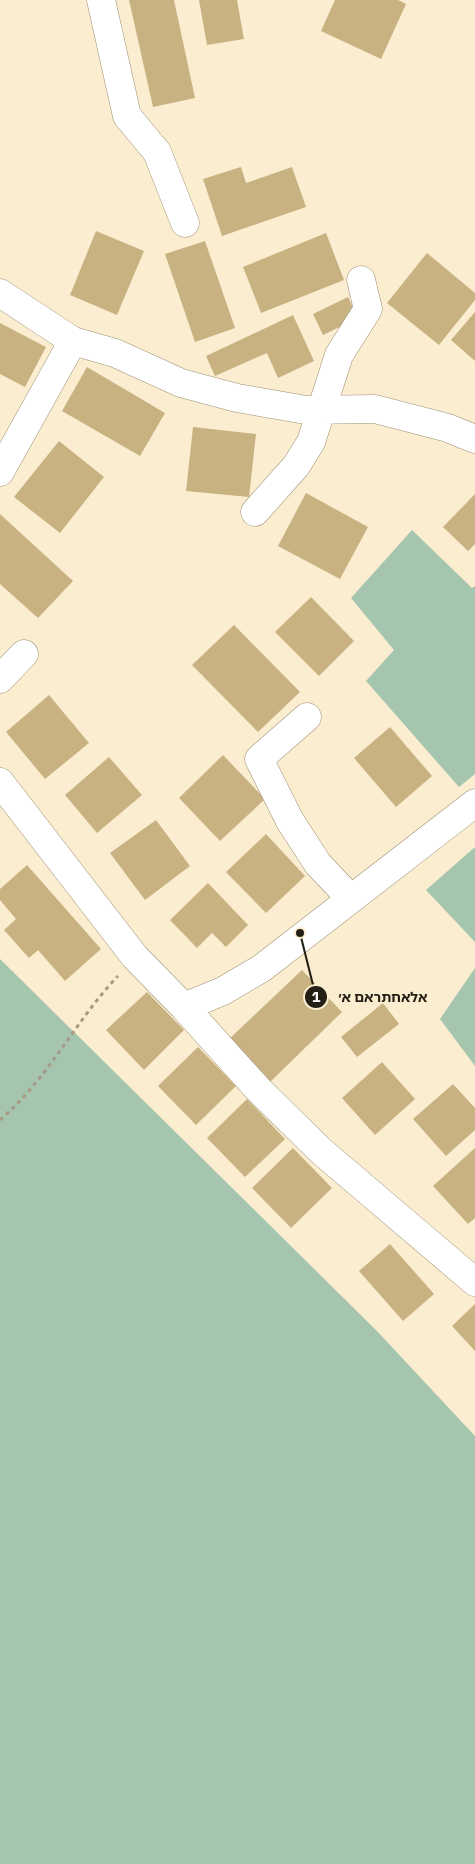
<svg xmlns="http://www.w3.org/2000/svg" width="475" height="1864" font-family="'IBM Plex Sans','Noto Sans Hebrew',sans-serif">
<rect width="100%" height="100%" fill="#fbedd0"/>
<!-- green -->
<path fill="#a6c5af" d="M412 530 472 588 475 586V774L459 787 366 681 394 650 351 598Z
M475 847V942L426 890Z
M0 959 376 1330 475 1436V1864H0Z
M475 968V1066L440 1019Z"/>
<!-- building -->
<path fill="#c9b282" d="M129 0H174L195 98 153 107Z
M199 0H237L244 39 207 45Z
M335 0H398L406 4 381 59 321 31Z
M241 167 246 183 292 167 306 207 222 236 203 179Z
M96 231 144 251 117 315 70 295Z
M326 233 344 280 261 313 243 267Z
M205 241 235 328 195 342 165 254Z
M427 253 475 293V300L439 345 387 303Z
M348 297 358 318 323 335 313 314Z
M475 312V361L451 340Z
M293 315 314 361 278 378 267 353 215 376 206 356Z
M0 323 46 347 25 387 0 374Z
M87 367 165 413 140 456 62 411Z
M193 427 256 434 249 497 186 491Z
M59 441 104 477 60 533 14 497Z
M306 493 368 527 340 579 278 546Z
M475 494V544L468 551 443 527Z
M0 514 73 581 38 618 0 584Z
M311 597 354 641 319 676 275 632Z
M234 625 300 692 258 732 192 665Z
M49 695 89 743 45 779 6 732Z
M390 727 432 776 396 807 354 758Z
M223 755 265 799 220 841 179 798Z
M109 757 142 795 97 833 65 795Z
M156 820 190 866 145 900 110 853Z
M266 834 305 876 266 913 226 872Z
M27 865 101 949 65 981 38 950 29 958 4 930 16 919 0 900V889Z
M208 883 248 925 226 947 212 933 197 948 170 920Z
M302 970 342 1012 269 1083 228 1040Z
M147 992 184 1030 144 1070 106 1030Z
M383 1003 399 1024 357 1057 341 1037Z
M198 1047 236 1086 196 1125 158 1086Z
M382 1062 415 1099 375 1135 342 1098Z
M453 1084 475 1108V1130L446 1156 413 1119Z
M247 1099 285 1139 245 1177 207 1138Z
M293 1148 332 1188 291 1228 252 1188Z
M475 1148V1218L468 1224 433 1186Z
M390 1244 434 1294 403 1321 359 1271Z
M475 1304V1351L452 1326Z"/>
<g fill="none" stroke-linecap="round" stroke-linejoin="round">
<!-- minor casing -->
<g stroke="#9e9177" stroke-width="29">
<path id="minor" d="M101 0 127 116 157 152 185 223
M0 293 73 341 115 353 181 383 237 398 306 410 375 409 448 428 475 439
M0 472 73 341
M255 512 296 466 311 442 339 355 368 309 361 280
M0 679 24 654
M307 717 259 759 290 821 318 864 351 899
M0 782 135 957 184 1007 223 991 262 968 475 803
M184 1007 258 1089 321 1151 475 1282"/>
</g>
<!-- path -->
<path stroke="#a59b85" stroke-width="3" stroke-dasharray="4 4" stroke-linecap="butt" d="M0 1120C48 1079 75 1021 118 976"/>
<!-- minor -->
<use href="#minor" stroke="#fff" stroke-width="28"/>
</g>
<!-- callouts -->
<path fill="none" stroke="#241f14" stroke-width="2" d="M300 933L316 997"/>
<g fill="#241f14" stroke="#fbedd0" stroke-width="2">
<circle cx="300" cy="933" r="5"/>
<circle cx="316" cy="997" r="12"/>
</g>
<g font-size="15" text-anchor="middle" font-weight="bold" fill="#fff">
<text x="316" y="1002">1</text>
</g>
<g font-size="14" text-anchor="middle" font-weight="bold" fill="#241f14" stroke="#fbedd0" stroke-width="4" stroke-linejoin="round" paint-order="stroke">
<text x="383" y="1002">אלאחתראם א׳</text>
</g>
</svg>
